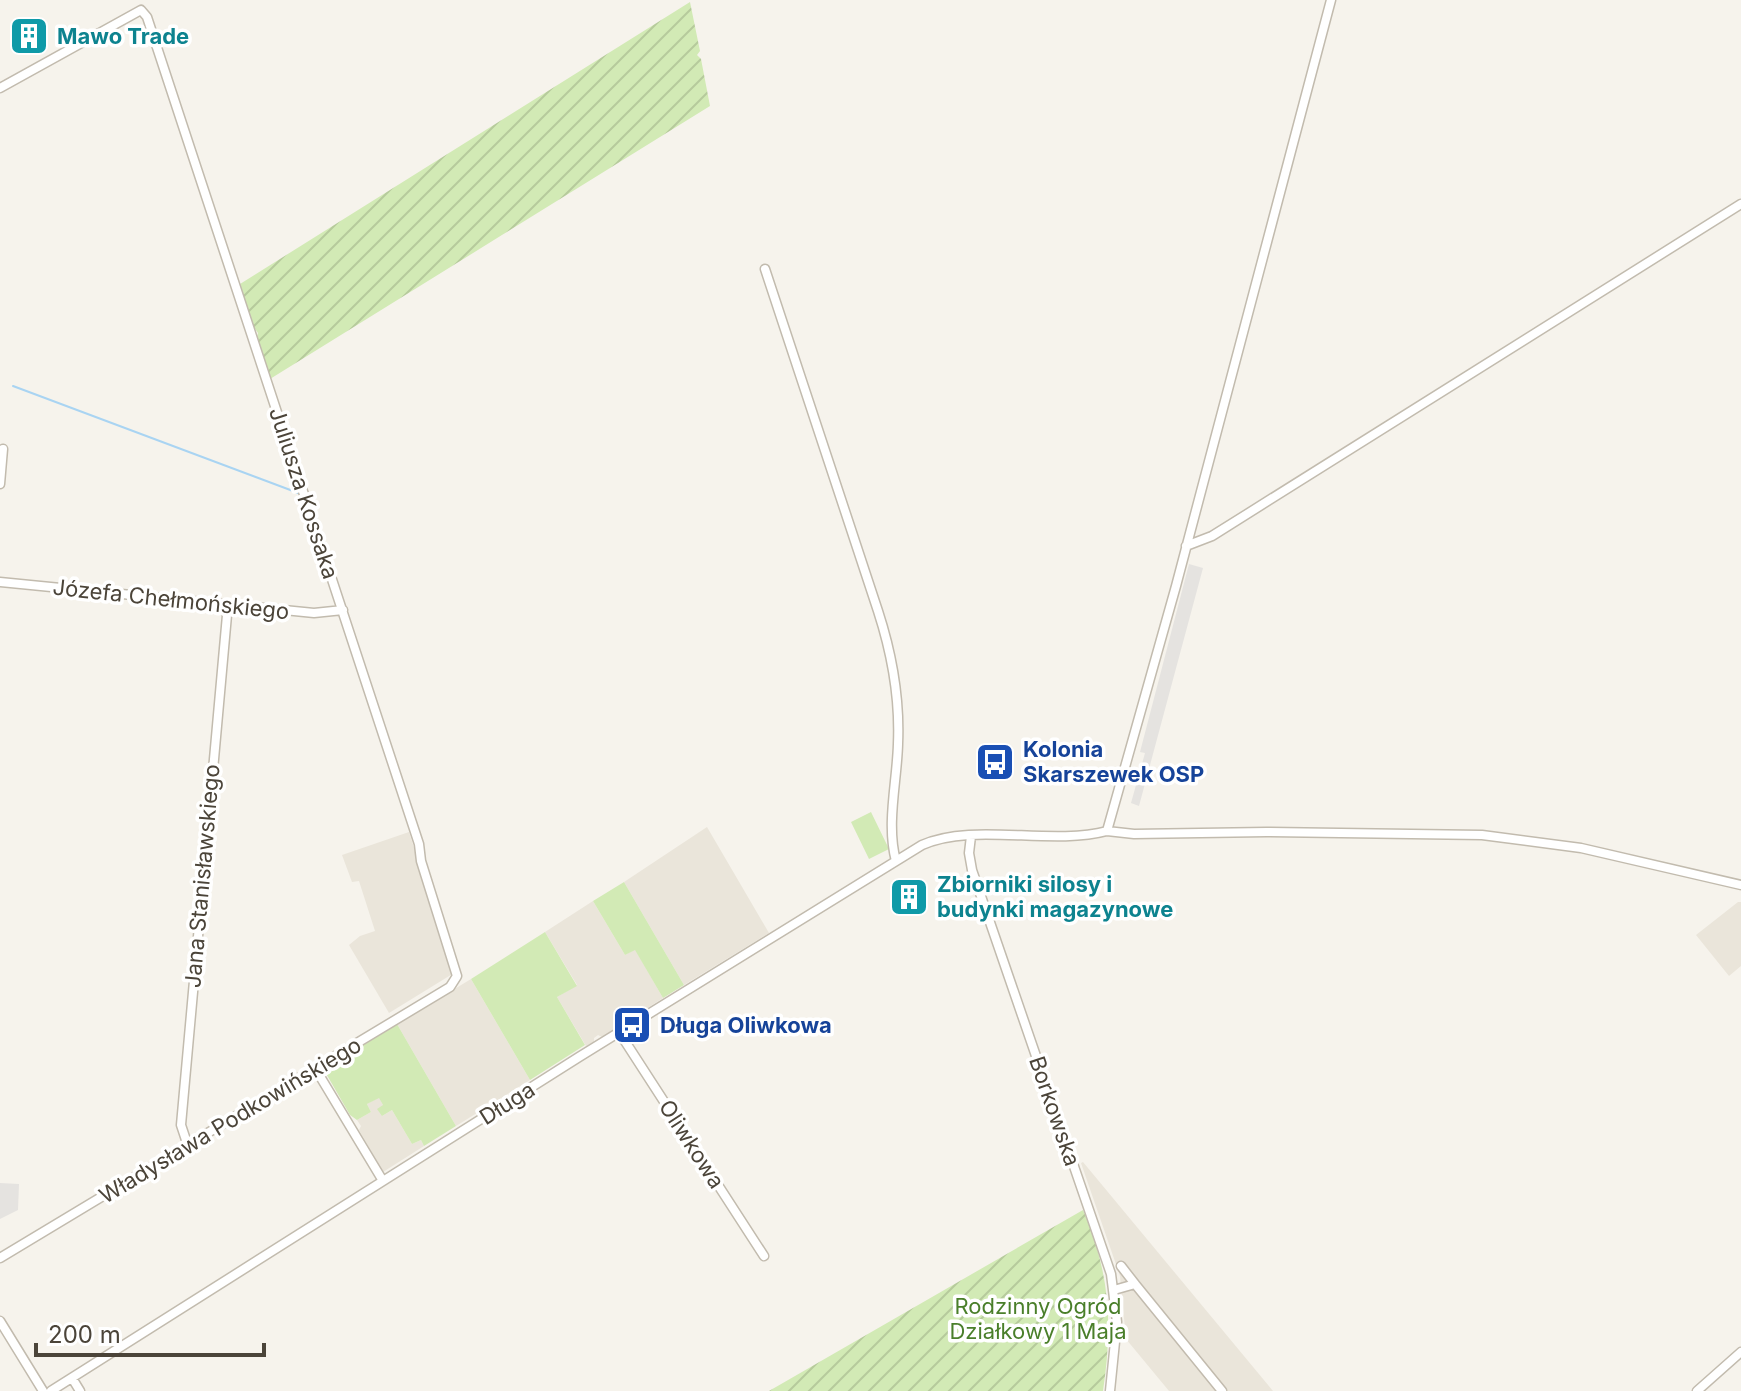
<svg xmlns="http://www.w3.org/2000/svg" width="1741" height="1391" font-family="Inter,sans-serif">
<defs>
<pattern id="garden-furrows" width="10" height="10" patternUnits="userSpaceOnUse" patternTransform="scale(2)"><rect width="10" height="10" fill="#d2eab5"/><path d="M-1 1l2-2M0 10L10 0M9 11l2-2" fill="none" stroke="#b6ca9c"/></pattern>
</defs>
<rect width="100%" height="100%" fill="#f6f3ec"/>
<!-- residential -->
<path fill="#eae5da" d="M707 827 769 933 684 985 624 882Z
M409 832 454 973 389 1013 349 945 360 936 375 931 359 881 352 882 342 855Z
M593 901 625 955 635 949 663 998 602 1037 598 1035 594 1038V1042L586 1046 557 997 577 985 545 932Z
M1738 902H1741V966L1729 976 1696 935Z
M471 979 530 1080 456 1126 397 1024Z
M379 1097 383 1105 382 1116 392 1110 412 1144 421 1140 424 1146 383 1172 359 1130 361 1126 357 1120 371 1112 367 1104Z
M1083 1162 1273 1391H1169L1126 1339 1120 1276 1081 1163Z"/>
<!-- grass -->
<path fill="#d2eab5" d="M871 812 889 849 869 859 851 822Z
M624 882 684 985 663 998 635 950 625 955 593 901Z
M545 932 577 986 557 997 585 1045 530 1080 471 979Z
M397 1024 456 1126 424 1146 421 1140 412 1144 392 1110 382 1116 377 1109 383 1105 379 1098 367 1104 371 1112 357 1120 350 1115 324 1070Z"/>
<!-- garden -->
<path fill="url(#garden-furrows)" d="M690 2 700 51 697 55 701 59 710 106 270 379 257 337 258 333 253 326 240 284Z
M1083 1210C1110 1273 1113 1324 1103 1391H769Z"/>
<!-- parking -->
<path fill="#e5e3e0" d="M1189 564 1203 568 1139 806 1131 803 1145 753 1140 752Z
M0 1183 19 1184 18 1210 0 1219Z"/>
<g fill="none" stroke-linecap="round" stroke-linejoin="round">
<!-- stream -->
<path stroke="#a9d4f2" stroke-width="2" d="M13 386 301 494"/>
<!-- minor casing -->
<g stroke="#c2bbae" stroke-width="11">
<path id="minor" d="M0 88 141 10 147 17 419 844 421 861 457 976 450 987 0 1258
M765 269 878 611C892 654 900 698 898 744 897 782 886 824 896 861
M0 484 3 449
M1186 546 1212 536 1741 204
M0 582 314 613 343 610
M1107 831 1134 834 1267 832 1482 835 1581 848 1741 885
M971 836 969 853 972 870 1111 1274 1117 1322 1110 1391
M619 1032 764 1256
M315 1068 383 1181
M188 1146 181 1125 228 604
M1121 1266 1135 1284
M1114 1290 1135 1284 1222 1391
M0 1321 43 1391
M72 1378 80 1391
M51 1391 579 1057 922 845C973 822 1050 846 1107 831L1176 586 1331 0
M1697 1391 1741 1352"/>
</g>
<!-- minor -->
<use href="#minor" stroke="#fff" stroke-width="8"/>
</g>
<!-- icons -->
<defs>
<g id="building-square" transform="scale(2)"><rect x="-9" y="-9" width="18" height="18" rx="4" fill="#0f9aa8" stroke="#fff"/><path d="M-4-6H4V6H1V3H-1V6H-4ZM-2.5-4.3h1.7v1.8h-1.7ZM.8-4.3h1.7v1.8H.8ZM-2.5-1h1.7V.8h-1.7ZM.8-1h1.7V.8H.8Z" fill="#fff"/></g>
<g id="bus-square" transform="scale(2)"><rect x="-9" y="-9" width="18" height="18" rx="4" fill="#1a4fb4" stroke="#fff"/><path d="M-5-6H5V4H4V6H2V4H-2V6H-4V4H-5ZM-3.5-4V0h7V-4ZM-3.5 1.2v1.5H-2V1.2ZM2 1.2v1.5H3.5V1.2Z" fill="#fff"/></g>
</defs>
<g fill-rule="evenodd">
<use href="#building-square" x="29" y="36"/>
<use href="#bus-square" x="995" y="762"/>
<use href="#building-square" x="909" y="897"/>
<use href="#bus-square" x="632" y="1025"/>
</g>
<g text-anchor="middle" stroke-width="7" stroke-linejoin="round" paint-order="stroke">
<!-- culture labels -->
<g font-size="22" font-weight="bold" fill="#0d838f" stroke="#fff" text-anchor="start">
<text x="57" y="44">Mawo Trade</text>
<text x="937" y="892">Zbiorniki silosy i<tspan x="937" dy="25">budynki magazynowe</tspan></text>
</g>
<!-- street labels -->
<g font-size="22" fill="#4b4439" stroke="#fff">
<text transform="translate(304 493) rotate(72)" y="8">Juliusza Kossaka</text>
<text transform="translate(171 599) rotate(6)" y="8">Józefa Chełmońskiego</text>
<text transform="translate(202 876) rotate(-85)" y="8">Jana Stanisławskiego</text>
<text transform="translate(507 1103) rotate(-32)" y="8">Długa</text>
<text transform="translate(1055 1111) rotate(71)" y="8">Borkowska</text>
<text transform="translate(230 1120) rotate(-31)" y="8">Władysława Podkowińskiego</text>
<text transform="translate(692 1144) rotate(57)" y="8">Oliwkowa</text>
</g>
<!-- transit labels -->
<g font-size="22" font-weight="bold" fill="#164399" stroke="#fff" text-anchor="start">
<text x="1023" y="757">Kolonia<tspan x="1023" dy="25">Skarszewek OSP</tspan></text>
<text x="660" y="1033">Długa Oliwkowa</text>
</g>
<!-- park labels -->
<g font-size="22" fill="#4a7f2a" stroke="#fff">
<text x="1038" y="1314">Rodzinny Ogród<tspan x="1038" dy="25">Działkowy 1 Maja</tspan></text>
</g>
</g>
<!-- scale -->
<path d="M36 1343v12h228v-12" fill="none" stroke="#4b4439" stroke-width="4"/>
<text x="48" y="1343" font-size="24" fill="#4b4439" stroke="#ffffff" stroke-width="6" paint-order="stroke">200 m</text>
</svg>
